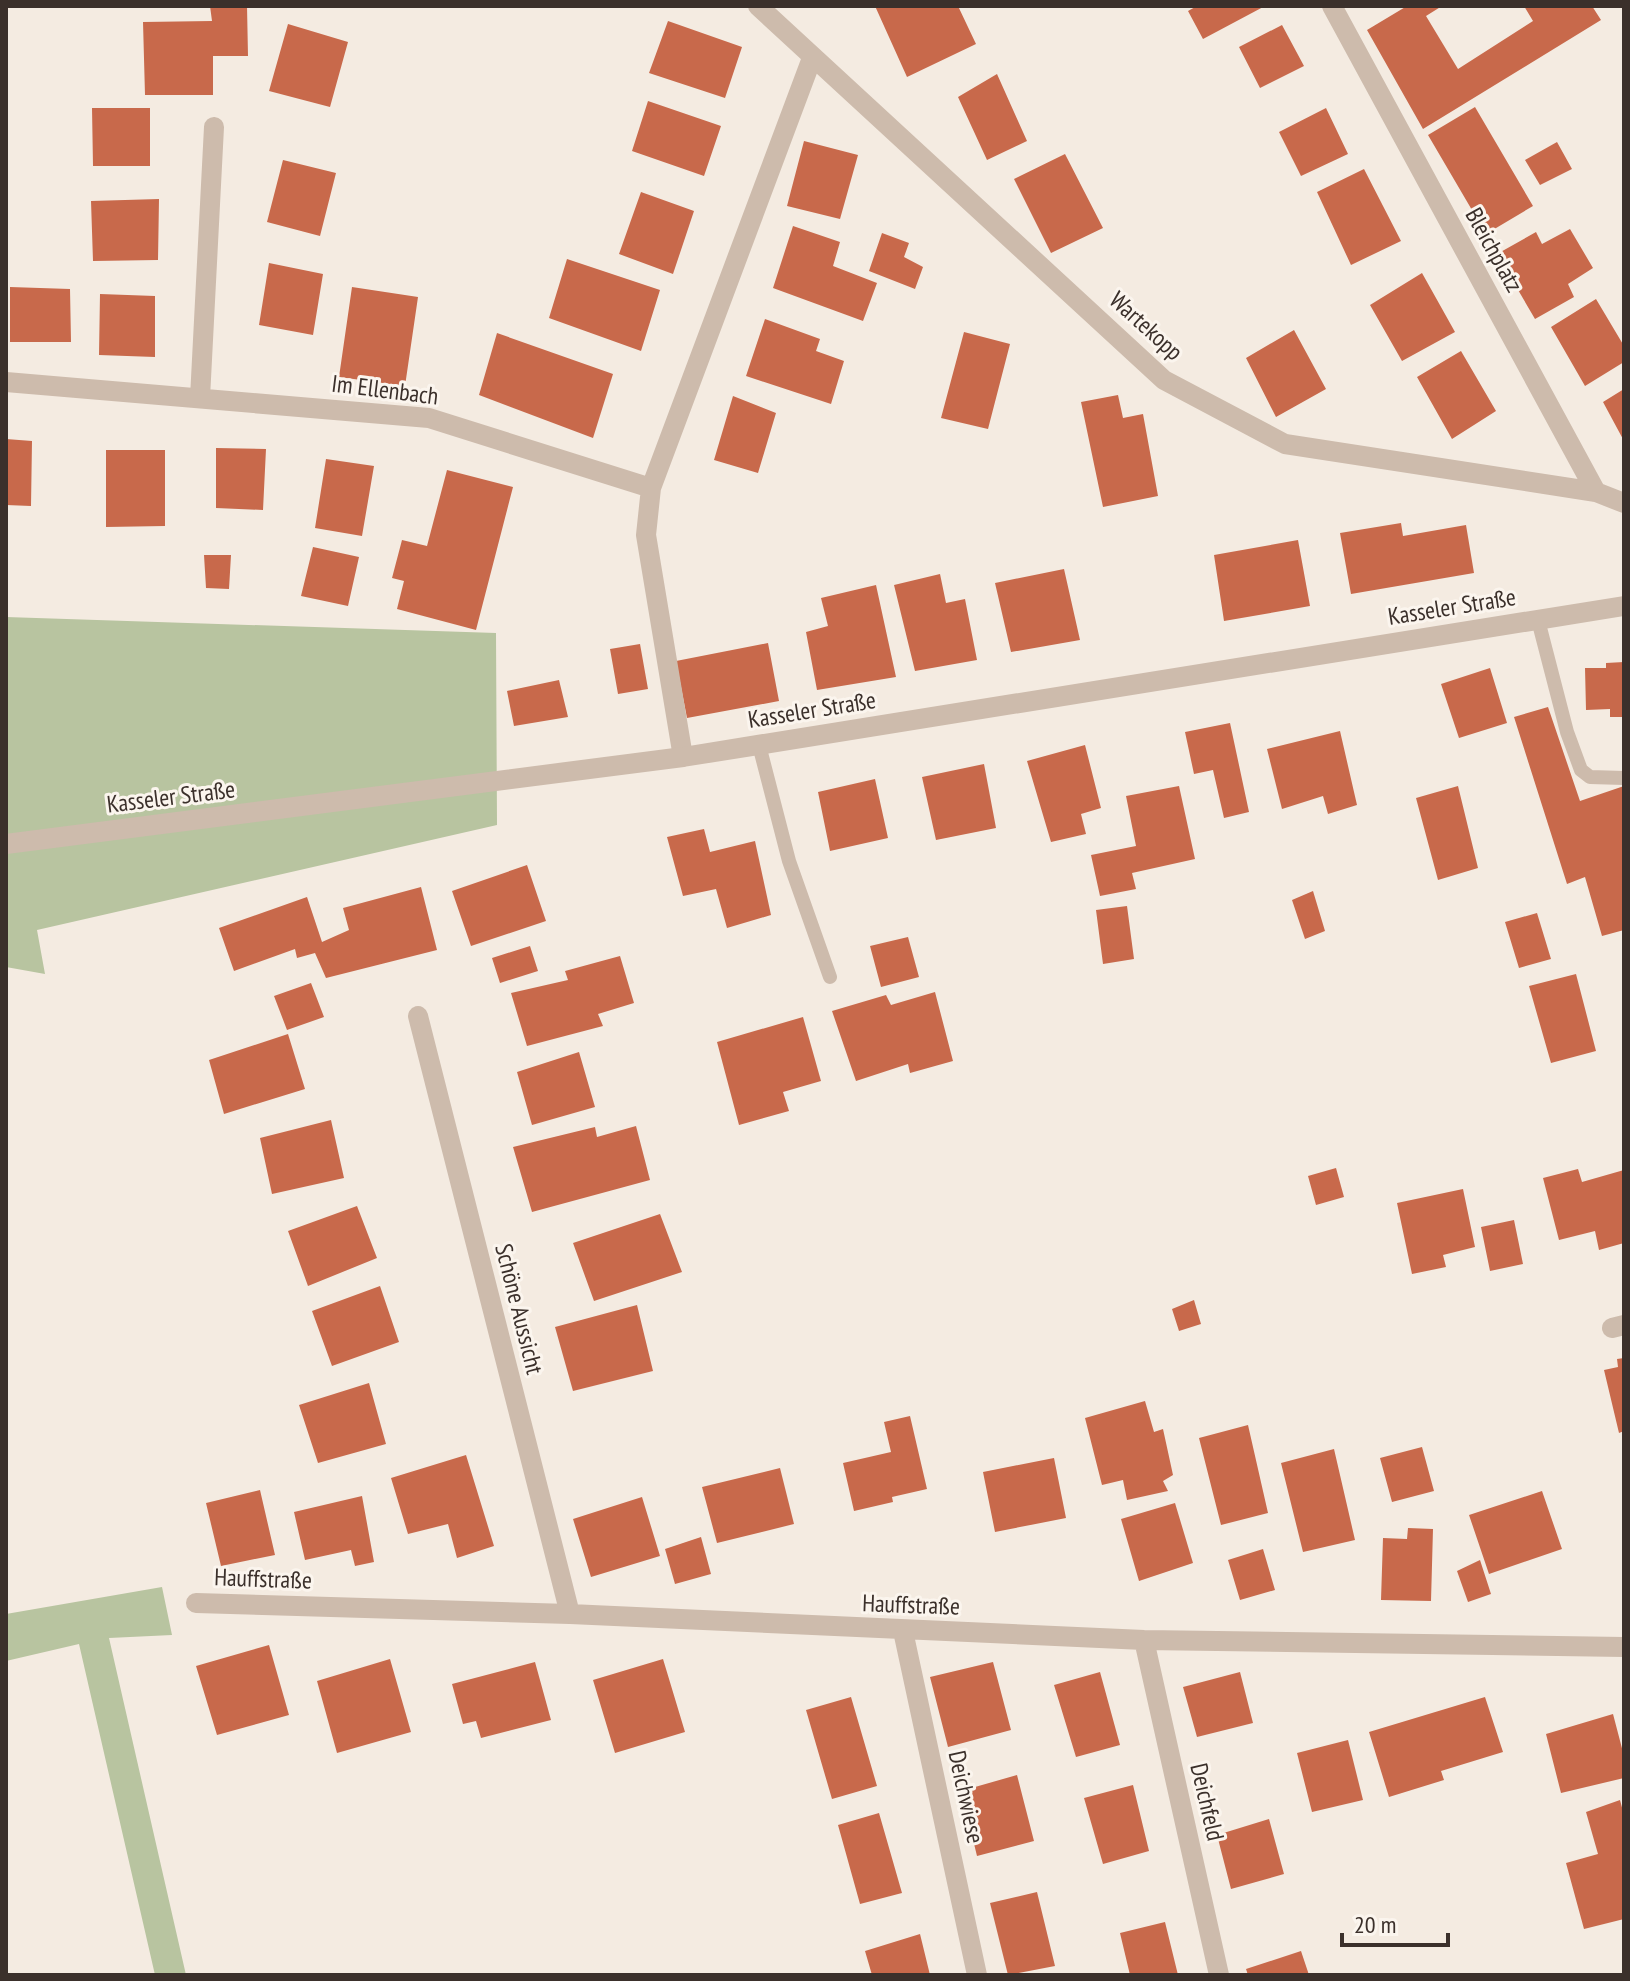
<svg xmlns="http://www.w3.org/2000/svg" width="1630" height="1981" font-family="'PT Sans Narrow',sans-serif">
<rect width="100%" height="100%" fill="#f4ebe1"/>
<!-- green -->
<path fill="#b8c4a0" d="M6 617 496 633 497 825 37 930 45 974 6 967Z
M162 1587 172 1635 109 1638 186 1975H155L79 1644 6 1661V1614Z"/>
<!-- building -->
<path fill="#c8694b" d="M210 6H247L248 56H213V95H145L143 22 212 21Z
M875 6H958L976 44 907 77Z
M1197 6H1265L1203 39 1188 11Z
M1407 6H1442L1426 16 1458 69 1533 21 1524 6H1592L1601 20 1423 129 1367 30Z
M668 21 742 47 725 98 649 73Z
M288 24 348 42 330 107 269 91Z
M1282 25 1304 66 1260 88 1239 47Z
M997 74 1027 141 987 160 958 97Z
M648 101 721 126 704 176 632 151Z
M1475 107 1533 206 1486 234 1428 135Z
M92 108H150V166H93Z
M1326 108 1348 154 1301 176 1279 132Z
M804 141 858 155 840 219 787 206Z
M1557 142 1572 169 1540 185 1525 160Z
M1065 154 1103 228 1051 253 1014 179Z
M283 160 336 173 320 236 267 222Z
M1364 169 1401 241 1351 265 1317 192Z
M641 192 694 211 673 274 619 254Z
M159 199 158 260 93 261 91 201Z
M793 226 840 242 833 266 877 283 863 321 773 288Z
M1570 229 1593 268 1568 284 1574 297 1535 319 1497 254 1536 232 1542 244Z
M882 233 909 243 904 257 923 267 915 289 869 271Z
M567 259 660 290 641 351 549 318Z
M269 263 323 274 313 335 259 325Z
M1422 273 1455 332 1402 361 1370 305Z
M10 287 70 289 71 342H10Z
M352 287 418 297 405 386 339 377Z
M100 294 155 296V357L99 355Z
M1596 299 1624 346V362L1585 386 1551 327Z
M765 319 820 339 816 351 844 361 831 404 746 376Z
M1294 330 1326 389 1276 417 1246 358Z
M964 332 1010 344 988 429 941 418Z
M497 333 613 374 593 438 479 395Z
M1461 351 1496 411 1452 439 1417 377Z
M1624 389V441L1603 402Z
M1118 395 1123 418 1143 414 1158 496 1103 507 1081 402Z
M733 396 776 413 758 473 714 460Z
M6 439 32 441 31 506 6 505Z
M216 448 266 449 263 510 216 508Z
M106 450H165V526L106 527Z
M326 459 374 466 362 536 315 528Z
M447 470 513 487 476 630 397 609 404 581 392 578 402 540 427 546Z
M1401 523 1403 536 1466 525 1474 573 1351 594 1340 533Z
M1298 540 1310 606 1224 621 1214 555Z
M313 547 359 557 348 606 301 596Z
M204 555H231L229 589 206 588Z
M1064 569 1080 640 1011 652 995 583Z
M940 574 946 603 965 599 977 660 915 671 894 585Z
M876 585 896 677 817 690 806 632 828 626 821 598Z
M768 643 779 701 687 718 676 661Z
M640 644 648 689 618 694 610 649Z
M1624 662V717H1610V709L1586 710 1585 668H1606V663Z
M1490 668 1507 723 1459 738 1441 684Z
M559 680 568 717 514 726 507 691Z
M1548 707 1580 801 1624 786V930L1602 936 1585 877 1567 884 1514 717Z
M1230 723 1249 812 1224 818 1213 770 1194 774 1185 732Z
M1340 731 1357 805 1328 814 1323 796 1282 809 1267 749Z
M1085 745 1101 808 1081 814 1086 834 1051 842 1027 761Z
M984 764 996 828 936 840 922 777Z
M875 779 888 838 830 851 818 792Z
M1179 786 1195 859 1132 873 1136 889 1100 896 1091 855 1136 846 1126 796Z
M1458 786 1478 868 1438 880 1416 798Z
M704 829 710 852 755 841 771 915 727 928 716 889 683 896 667 837Z
M527 865 546 921 471 946 452 891Z
M421 887 437 950 326 978 315 953 297 958 295 949 234 971 219 928 307 897 322 942 349 930 343 908Z
M1313 891 1325 931 1305 939 1292 900Z
M1127 906 1134 959 1103 964 1096 910Z
M1537 913 1551 959 1519 968 1505 922Z
M908 937 919 977 881 987 870 946Z
M530 946 538 971 500 983 492 958Z
M620 956 634 1003 598 1014 603 1026 527 1046 511 993 568 980 565 971Z
M1576 974 1596 1051 1551 1063 1529 986Z
M311 983 324 1017 287 1030 274 996Z
M935 992 953 1061 910 1073 908 1064 856 1081 832 1011 886 995 891 1005Z
M803 1017 821 1081 783 1092 789 1111 739 1125 717 1042Z
M288 1034 305 1089 224 1114 209 1060Z
M579 1052 595 1107 532 1125 517 1072Z
M331 1120 344 1178 272 1194 260 1138Z
M636 1126 650 1180 532 1212 513 1147 595 1127 597 1137Z
M1336 1168 1344 1197 1316 1205 1308 1176Z
M1578 1169 1582 1182 1624 1170V1243L1599 1250 1595 1231 1559 1240 1543 1178Z
M1463 1189 1475 1247 1443 1255 1446 1267 1412 1274 1397 1203Z
M357 1206 377 1258 308 1286 288 1231Z
M660 1214 682 1272 594 1301 573 1243Z
M1514 1220 1523 1264 1490 1271 1481 1227Z
M380 1286 399 1342 332 1366 312 1311Z
M1194 1300 1201 1324 1179 1331 1172 1309Z
M637 1305 653 1371 573 1391 555 1327Z
M1624 1358V1431L1619 1433 1604 1370 1618 1367 1617 1359Z
M369 1383 386 1444 318 1463 299 1405Z
M1145 1401 1154 1432 1163 1429 1173 1475 1163 1481 1168 1491 1127 1500 1123 1480 1102 1485 1085 1418Z
M910 1416 927 1489 892 1497 893 1502 854 1511 843 1463 891 1452 884 1422Z
M1248 1425 1268 1513 1221 1525 1199 1438Z
M1422 1447 1434 1491 1392 1502 1380 1458Z
M1334 1449 1355 1540 1303 1552 1281 1463Z
M466 1455 494 1546 457 1558 448 1524 408 1534 391 1478Z
M1054 1458 1066 1518 995 1532 983 1472Z
M780 1468 794 1524 717 1543 702 1487Z
M260 1490 275 1555 221 1566 206 1503Z
M1542 1491 1562 1549 1489 1574 1469 1515Z
M362 1496 374 1562 355 1566 351 1550 305 1560 294 1512Z
M642 1497 660 1556 591 1577 573 1519Z
M1175 1503 1193 1563 1139 1581 1121 1519Z
M1408 1528 1433 1529 1431 1601 1381 1600 1383 1538 1407 1539Z
M701 1537 711 1574 675 1584 665 1549Z
M1263 1549 1275 1590 1240 1600 1228 1560Z
M1480 1560 1491 1594 1468 1602 1457 1571Z
M269 1645 289 1715 217 1735 196 1666Z
M390 1659 411 1732 337 1753 317 1681Z
M663 1659 685 1732 615 1753 593 1680Z
M535 1662 551 1720 481 1738 476 1721 463 1724 452 1684Z
M993 1662 1011 1730 948 1747 930 1677Z
M1100 1672 1120 1745 1076 1757 1054 1685Z
M1240 1672 1253 1723 1197 1737 1183 1687Z
M851 1697 877 1786 832 1799 806 1710Z
M1485 1697 1503 1752 1441 1771 1444 1780 1389 1797 1369 1732Z
M1613 1714 1624 1756V1778L1561 1793 1546 1734Z
M1348 1740 1363 1800 1312 1812 1297 1753Z
M1017 1775 1034 1841 977 1856 961 1791Z
M1133 1785 1149 1851 1103 1864 1084 1798Z
M1620 1800 1624 1815V1919L1584 1929 1566 1863 1598 1854 1586 1812Z
M879 1813 902 1893 860 1904 838 1825Z
M1269 1819 1284 1874 1231 1889 1217 1835Z
M1037 1892 1055 1966 1008 1975 990 1903Z
M1165 1922 1178 1975H1130L1120 1933Z
M920 1934 930 1975H872L865 1951Z
M1301 1951 1309 1975H1248L1246 1969Z"/>
<g fill="none" stroke-linecap="round" stroke-linejoin="round">
<!-- service -->
<path stroke="#cdbbac" stroke-width="14" d="M1538 620 1567 732 1581 770 1590 777 1624 778
M759 745 789 861 830 977"/>
<!-- minor -->
<path stroke="#cdbbac" stroke-width="20" d="M758 6 1164 380 1285 444 1596 492 1624 503
M1332 6 1596 492
M6 382 429 418 651 488
M200 398 214 127
M683 757 646 535 651 488 812 58
M418 1016 570 1614
M1612 1328 1624 1325
M196 1603 570 1614 1144 1640 1624 1647
M903 1631 977 1975
M1144 1640 1219 1975"/>
<!-- tertiary -->
<path stroke="#cdbbac" stroke-width="20" d="M6 844 683 757 1624 606"/>
</g>
<g text-anchor="middle" stroke-width="6" stroke-linejoin="round" paint-order="stroke">
<!-- street labels -->
<g font-size="24" fill="#3b302b" stroke="#fbf5ee">
<text transform="translate(1494 250) rotate(61)" y="8">Bleichplatz</text>
<text transform="translate(1146 326) rotate(42)" y="8">Wartekopp</text>
<text transform="translate(385 390) rotate(7)" y="8">Im Ellenbach</text>
<text transform="translate(1452 607) rotate(-9)" y="8">Kasseler Straße</text>
<text transform="translate(812 710) rotate(-9)" y="8">Kasseler Straße</text>
<text transform="translate(171 797) rotate(-7)" y="8">Kasseler Straße</text>
<text transform="translate(519 1309) rotate(76)" y="8">Schöne Aussicht</text>
<text transform="translate(263 1579) rotate(2)" y="8">Hauffstraße</text>
<text transform="translate(911 1605) rotate(2)" y="8">Hauffstraße</text>
<text transform="translate(966 1797) rotate(78)" y="8">Deichwiese</text>
<text transform="translate(1207 1802) rotate(77)" y="8">Deichfeld</text>
</g>
</g>
<!-- border -->
<rect width="1630" height="1981" fill="none" stroke="#3b302b" stroke-width="16"/>
<!-- scale -->
<path d="M1342 1933v12h106v-12" fill="none" stroke="#3b302b" stroke-width="4"/>
<text x="1354" y="1933" font-size="24" fill="#3b302b" stroke="#fbf5ee" stroke-width="6" paint-order="stroke">20 m</text>
</svg>
